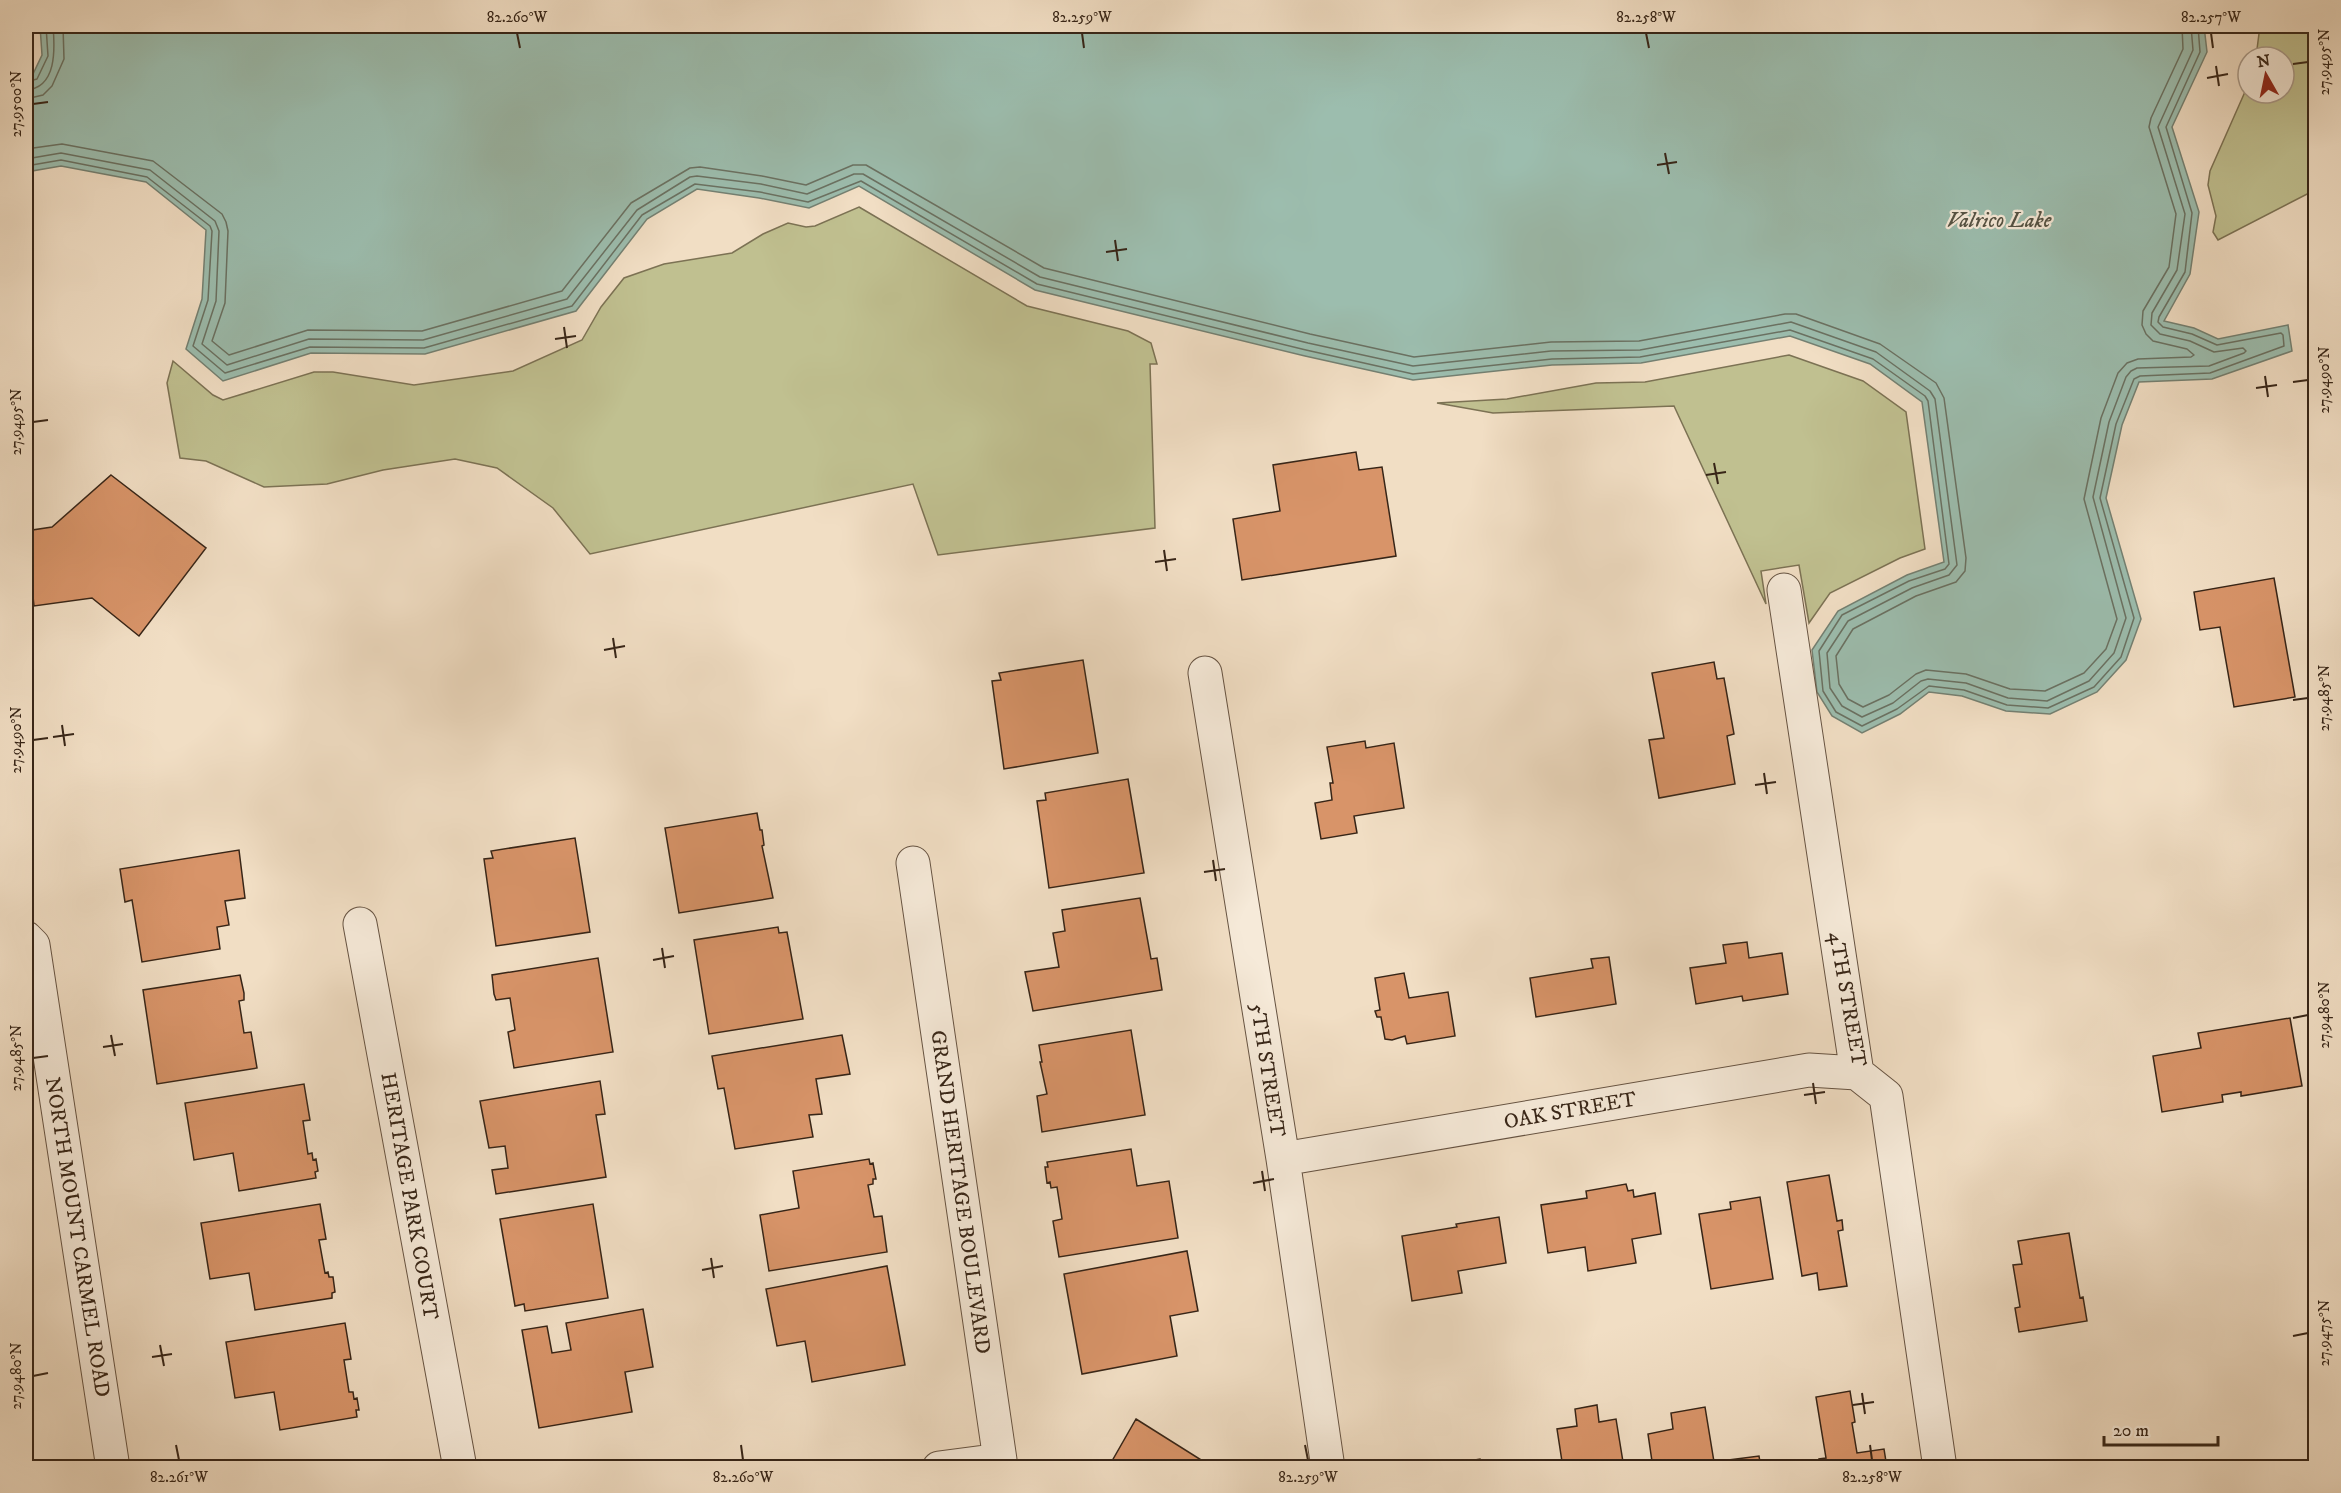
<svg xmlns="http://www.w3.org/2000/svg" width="2341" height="1493" font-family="'IM FELL DW Pica',serif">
<rect width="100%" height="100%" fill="#f1dec4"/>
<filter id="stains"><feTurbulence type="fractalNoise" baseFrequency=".00333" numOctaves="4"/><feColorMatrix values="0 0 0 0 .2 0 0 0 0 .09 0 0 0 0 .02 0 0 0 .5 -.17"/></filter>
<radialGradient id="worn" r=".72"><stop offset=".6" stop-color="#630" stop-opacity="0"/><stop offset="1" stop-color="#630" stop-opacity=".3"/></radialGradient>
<!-- green -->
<path fill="#c0c090" stroke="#7c7254" stroke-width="1.5" d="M2260 26H2315V190L2218 240 2213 232 2216 216 2208 185 2210 171 2248 85V93H2284V57H2256Z
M859 207 1027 306 1128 331 1151 343 1157 364H1150L1155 528 938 555 913 484 590 554 553 508 497 468 455 459 383 470 327 484 264 487 206 461 180 458 167 383 173 361 213 395 223 400 314 372H333L414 385 513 371 582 340 601 307 624 278 664 264 732 253 763 234 788 223 806 227 815 226Z
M1789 355 1863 381 1906 412 1925 549 1900 558 1830 593 1809 623 1799 565 1761 571 1766 604 1674 406 1493 413 1437 403 1507 399 1596 383 1645 382Z"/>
<!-- water -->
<path fill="#9cbdae" stroke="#748072" stroke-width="1.5" d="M40 26H2204L2207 52 2172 127 2199 212 2190 274 2164 321 2194 328 2218 339 2288 325 2292 351 2212 379 2139 382 2122 425 2106 498 2141 619 2126 660 2097 692 2050 714 2006 711 1962 696 1929 692 1900 714 1862 733 1832 716 1817 692 1812 650 1838 611 1907 575 1944 562 1922 402 1870 364 1790 336 1641 363 1552 365 1413 380 1305 356 1035 290 859 186 809 208 759 198 697 189 647 219 576 311 425 354 311 353 223 381 186 349 202 299 206 230 146 182 61 166 26 172V77L32 76 42 55Z"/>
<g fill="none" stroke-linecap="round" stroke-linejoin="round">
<!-- shore -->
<path stroke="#6a7162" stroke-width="1.5" d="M26 82 37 79 48 56 46 26
M26 90C57 88 55 49 53 26
M26 99 43 95 52 86 64 59 63 26
M26 149 62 144 153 161 222 214 226 222 228 231 225 303 212 341 229 355 308 330 422 331 562 291 631 203 690 168 700 167 762 176 806 185 853 165H866L1044 268 1310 334 1414 357 1551 342 1639 341 1785 314H1796L1880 344 1936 383 1944 398 1966 558 1965 571 1956 582 1916 596 1853 629 1836 656 1839 684 1848 699 1863 707 1889 695 1916 674 1926 670 1966 674 2010 689 2045 691 2084 673 2106 649 2117 619 2084 499 2101 418 2118 373 2127 363 2138 359 2191 357 2194 355 2187 349 2153 341 2146 334 2142 325 2143 311 2169 267 2176 214 2149 127 2151 118 2183 49 2182 26
M26 159 61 153 150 170 215 221 219 231 216 301 202 344 227 365 309 339 423 340 567 299 637 210 690 177 697 176 761 184 807 194 854 174H863L1040 277 1308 343 1413 366 1551 351 1640 350 1791 322 1876 352 1930 391 1935 399 1957 565 1949 575 1912 588 1848 621 1827 653 1830 688 1842 706 1862 717 1893 703 1921 681 1928 679 1966 683 2008 698 2047 701 2089 681 2114 653 2126 618 2093 497 2109 422 2126 377 2131 371 2137 368 2209 366 2244 353 2246 351 2243 348 2214 352 2190 341 2160 334 2151 325 2152 313 2177 270 2185 214 2158 127 2193 50 2191 26
M26 166 61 160 147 177 210 226 212 231 208 300 193 346 225 373 310 347 424 348 572 306 642 215 695 184 760 192 808 202 861 181 1037 284 1306 350 1413 374 1552 359 1640 357 1790 330 1873 359 1925 396 1928 401 1949 564 1945 569 1909 581 1842 615 1819 651 1823 691 1836 712 1862 726 1897 709 1929 686 1964 690 2007 705 2048 708 2094 687 2121 657 2134 618 2100 498 2116 424 2134 379 2140 376 2210 373 2284 346 2283 335 2281 333 2217 345 2192 334 2163 327 2158 322 2159 317 2185 272 2192 213 2166 127 2200 52 2198 26"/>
</g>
<!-- building -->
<path fill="#d89469" stroke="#372517" stroke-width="1.5" d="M1356 452 1359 470 1382 467 1396 556 1242 580 1233 519 1280 511 1273 465Z
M111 475 206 548 139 636 92 598 34 606 26 531 52 527Z
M2274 578 2295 697 2234 707 2220 627 2200 630 2194 592Z
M1083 660 1098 753 1004 769 992 681 1001 680 999 673Z
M1714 662 1717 679 1724 678 1734 734 1727 736 1735 784 1659 798 1649 740 1664 738 1652 673Z
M1365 741 1366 748 1394 743 1404 808 1354 816 1357 833 1321 839 1315 803 1332 800 1330 783H1333L1327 747Z
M1128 779 1144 873 1049 888 1037 801 1046 800 1045 793Z
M757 813 760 830H762L764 845 762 846 773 898 679 913 665 828Z
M575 838 590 932 496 946 484 859 493 858 491 851Z
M239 850 245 898 225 901 229 925 217 927 220 949 142 962 132 900 125 902 120 869Z
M1140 898 1151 959 1157 958 1162 990 1033 1011 1025 972 1059 967 1053 933 1065 931 1062 910Z
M778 927 779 933 787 932 803 1019 709 1034 694 940Z
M1747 942 1749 958 1782 953 1788 994 1743 1001 1742 996 1696 1004 1690 968 1726 963 1723 945Z
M1609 957 1616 1004 1536 1017 1530 978 1593 968 1591 959Z
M598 958 613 1052 514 1068 508 1032 515 1030 510 998 496 1000 494 994 492 975Z
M1404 973 1409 998 1448 992 1455 1036 1407 1044 1405 1036 1392 1040 1385 1039 1381 1017H1377L1375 1011 1380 1010 1375 978Z
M240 975 244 993V1000L239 1001 244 1033 251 1032 257 1068 157 1084 143 990Z
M2290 1018 2302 1086 2241 1096V1092L2222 1095 2223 1102 2162 1112 2153 1056 2201 1048 2198 1033Z
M1131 1030 1145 1115 1042 1132 1037 1096 1047 1094 1040 1062H1042L1039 1045Z
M842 1035 850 1074 816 1079 822 1114 809 1115 813 1137 735 1149 724 1088 718 1089 712 1056Z
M600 1081 605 1114 596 1115 606 1177 496 1194 492 1170 508 1168 505 1146 489 1148 480 1101Z
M304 1084 310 1120 303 1121 308 1154 312 1153 313 1160 316 1159 318 1171 315 1172 316 1178 239 1191 233 1153 194 1160 185 1103Z
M1131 1149 1137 1186 1169 1181 1178 1238 1059 1257 1053 1221 1062 1219 1057 1187 1051 1188 1050 1182 1047 1183 1045 1167H1048L1047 1162Z
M869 1159 870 1164 873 1163 876 1179H873V1184L868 1185 874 1217 882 1216 887 1252 769 1271 760 1215 799 1208 793 1171Z
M1829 1175 1837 1221 1842 1220 1843 1230 1838 1231 1847 1286 1819 1290 1817 1273 1802 1276 1787 1182Z
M1626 1184 1628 1191 1633 1190 1634 1197 1655 1193 1661 1234 1632 1239 1636 1263 1588 1271 1585 1247 1548 1253 1541 1205 1587 1198 1586 1191Z
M1760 1197 1773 1279 1711 1289 1699 1214 1731 1209 1730 1202Z
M320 1204 326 1239 319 1240 325 1273 328 1272 329 1277H333L335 1292 332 1293V1298L255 1310 249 1273 210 1279 201 1223Z
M593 1204 608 1298 525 1311 524 1304 515 1306 500 1219Z
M1499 1217 1506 1263 1458 1271 1462 1293 1412 1301 1402 1236 1457 1227 1456 1224Z
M2069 1233 2080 1298 2083 1297 2087 1321 2019 1332 2015 1308 2020 1307 2013 1265 2022 1264 2018 1241Z
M1187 1251 1198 1311 1170 1316 1177 1356 1082 1374 1064 1274Z
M887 1266 905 1365 812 1382 805 1341 777 1346 766 1289Z
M643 1309 653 1367 625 1372 632 1412 539 1428 522 1330 547 1326 552 1353 571 1350 566 1323Z
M345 1323 351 1359 344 1360 349 1392H353L354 1399 357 1398 359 1410H356L357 1417 280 1430 274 1392 235 1398 226 1342Z
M1850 1391 1855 1422 1852 1423 1857 1453 1884 1449 1887 1468H1820L1819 1459 1826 1458 1816 1397Z
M1597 1405 1599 1422 1616 1419 1624 1468H1563L1557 1429 1577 1426 1575 1409Z
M1705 1407 1715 1468H1653L1648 1434 1673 1429 1671 1413Z
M1136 1419 1214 1468H1122L1112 1461Z
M1759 1456 1761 1468H1721V1461Z
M1480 1459 1482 1468H1451L1450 1464Z"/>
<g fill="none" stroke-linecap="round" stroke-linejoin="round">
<!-- minor casing -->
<g stroke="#665342" stroke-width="35">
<path id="minor" d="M1784 590 1857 1073 1886 1096 1940 1468
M1205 673 1283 1159 1328 1468
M913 863 1000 1460 939 1468
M360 924 460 1468
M1283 1159 1809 1070 1857 1073"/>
</g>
<!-- tertiary casing -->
<g stroke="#665342" stroke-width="35">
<path id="tertiary" d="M26 938 33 945 113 1468"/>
</g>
<!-- minor -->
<use href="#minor" stroke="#f6ead9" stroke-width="33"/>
<!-- tertiary -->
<use href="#tertiary" stroke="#f6ead9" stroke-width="33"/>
</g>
<!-- ticks -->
<path fill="none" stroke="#372517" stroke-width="2" d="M517 33 520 48M1082 33 1084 48M1646 33 1649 48M2211 33 2213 48M2293 64 2308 62M2216 66 2219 86M2207 78 2228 74M33 104 48 102M1665 153 1669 174M1657 165 1677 162M1115 240 1118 261M1106 252 1127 249M564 327 567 348M555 339 576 336M2265 376 2268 397M2293 382 2308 380M2256 388 2277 385M33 422 48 420M1714 463 1718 484M1706 475 1726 472M1164 550 1167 571M1155 562 1176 559M613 638 616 658M604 650 625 646M2293 700 2308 698M62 725 65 746M53 737 74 734M33 740 48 738M1764 773 1767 794M1755 785 1776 782M1213 860 1216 881M1204 872 1225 869M662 948 665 968M653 960 674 956M2293 1018 2308 1015M111 1035 115 1056M103 1047 123 1044M33 1058 48 1056M1813 1083 1816 1104M1804 1095 1825 1092M1262 1171 1265 1191M1253 1183 1274 1179M711 1258 714 1278M702 1270 723 1266M2293 1336 2308 1333M160 1345 164 1366M152 1357 172 1354M33 1376 48 1373M1862 1393 1865 1414M1853 1405 1874 1402M176 1445 179 1460M741 1445 743 1460M1305 1445 1308 1460M1870 1445 1872 1460"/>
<g text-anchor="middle" stroke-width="4.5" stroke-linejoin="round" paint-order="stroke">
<!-- street labels -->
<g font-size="21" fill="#372517" stroke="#f6ead9">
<text transform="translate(1848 999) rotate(80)" y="7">4TH STREET</text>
<text transform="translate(1268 1070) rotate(81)" y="7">5TH STREET</text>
<text transform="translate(1570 1110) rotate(-10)" y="7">OAK STREET</text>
<text transform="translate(961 1192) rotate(82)" y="7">GRAND HERITAGE BOULEVARD</text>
<text transform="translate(410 1196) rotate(80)" y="7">HERITAGE PARK COURT</text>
<text transform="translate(78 1237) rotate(81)" y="7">NORTH MOUNT CARMEL ROAD</text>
</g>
<!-- water labels -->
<g font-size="22" font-style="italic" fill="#555344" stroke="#f6ead9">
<text x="1999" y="227">Valrico Lake</text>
</g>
</g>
<!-- margin -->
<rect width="2341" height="1493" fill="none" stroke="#f1dec4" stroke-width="66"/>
<!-- north arrow -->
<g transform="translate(2266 75) rotate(351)"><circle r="28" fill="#f6ead9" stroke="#aa9b8b" stroke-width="1.5"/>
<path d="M0-4.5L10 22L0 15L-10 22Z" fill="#8f2418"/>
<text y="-9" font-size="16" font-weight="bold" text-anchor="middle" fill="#372517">N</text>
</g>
<!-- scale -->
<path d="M2104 1436v9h114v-9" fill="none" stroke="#372517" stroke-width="3"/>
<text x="2113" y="1436" font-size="18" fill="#372517" stroke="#f6ead9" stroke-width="4.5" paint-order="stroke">20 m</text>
<rect x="33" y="33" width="2275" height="1427" fill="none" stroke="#372517" stroke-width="2"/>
<g font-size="15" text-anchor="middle" fill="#372517">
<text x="517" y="22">82.260°W</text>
<text x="1082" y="22">82.259°W</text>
<text x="1646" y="22">82.258°W</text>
<text x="2211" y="22">82.257°W</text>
<text transform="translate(2324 62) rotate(-90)" y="5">27.9495°N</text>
<text transform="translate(16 104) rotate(-90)" y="5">27.9500°N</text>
<text transform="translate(2324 380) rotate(-90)" y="5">27.9490°N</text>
<text transform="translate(16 422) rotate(-90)" y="5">27.9495°N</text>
<text transform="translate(2324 698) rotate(-90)" y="5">27.9485°N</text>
<text transform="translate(16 740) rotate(-90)" y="5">27.9490°N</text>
<text transform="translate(2324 1015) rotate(-90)" y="5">27.9480°N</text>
<text transform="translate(16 1058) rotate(-90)" y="5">27.9485°N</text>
<text transform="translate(2324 1333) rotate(-90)" y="5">27.9475°N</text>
<text transform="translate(16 1376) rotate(-90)" y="5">27.9480°N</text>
<text x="179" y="1482">82.261°W</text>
<text x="743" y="1482">82.260°W</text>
<text x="1308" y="1482">82.259°W</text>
<text x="1872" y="1482">82.258°W</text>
</g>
<rect width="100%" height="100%" filter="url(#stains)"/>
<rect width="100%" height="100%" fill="url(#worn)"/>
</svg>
